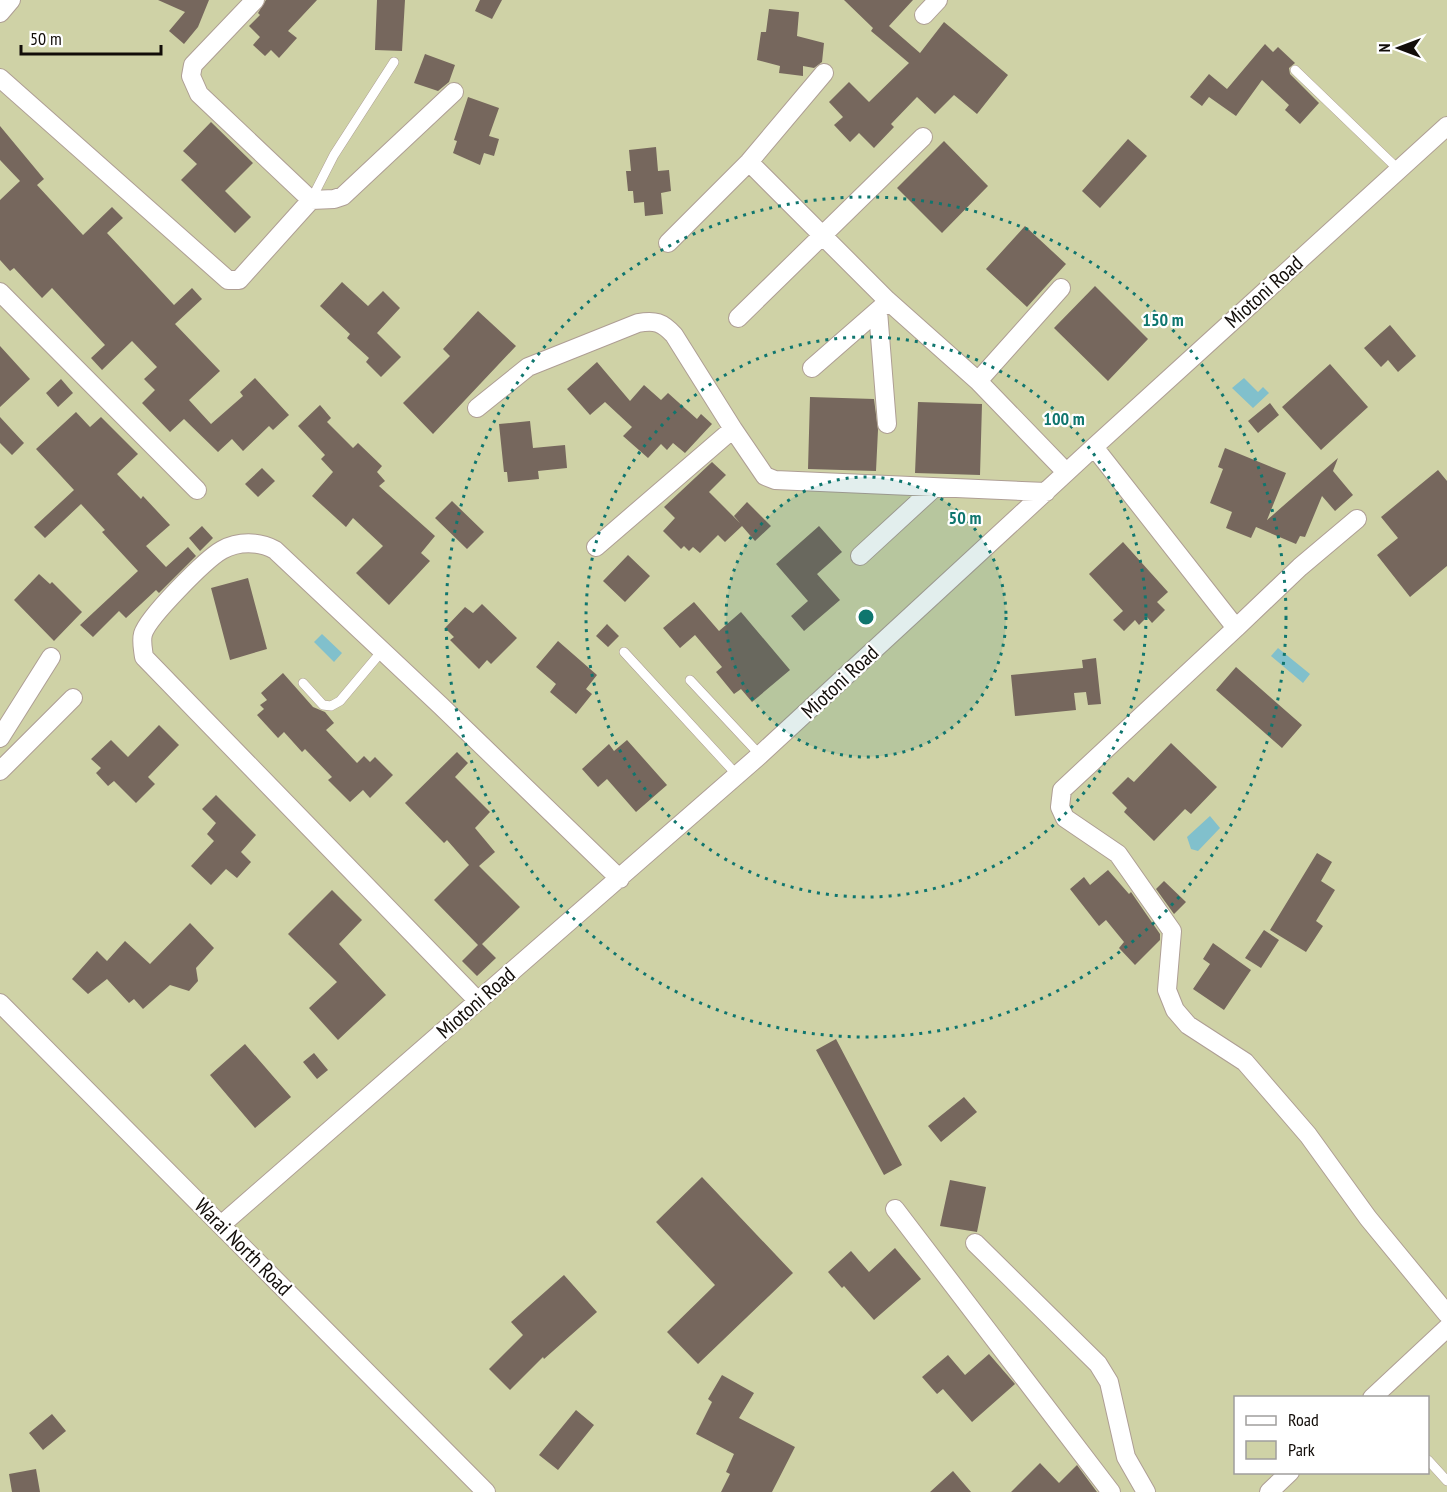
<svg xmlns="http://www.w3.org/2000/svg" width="1447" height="1492" font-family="'PT Sans Narrow',sans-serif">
<rect width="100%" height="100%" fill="#fff7f3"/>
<!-- green -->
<path fill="#cfd2a6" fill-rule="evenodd" d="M0 0H1447V1492H0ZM1236 1398H1428V1472H1236Z"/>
<!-- water -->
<path fill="#81c0cc" d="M1244 378 1258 392 1263 387 1269 393 1253 408 1232 388Z
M322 634 342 653 334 662 314 642Z
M1278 648 1310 674 1303 683 1271 656Z
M1210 816 1220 828 1198 851 1191 849 1187 837Z"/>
<!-- building -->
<path fill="#76675d" d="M158 0H209L198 27 184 44 169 31 185 12Z
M266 0H317L288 31 297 38 279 58 271 50 265 56 253 45 260 37 249 26 260 15 258 13Z
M377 0H405L402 51 375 50Z
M480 0H502L492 19 475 11Z
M844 0H913L889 26 920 53 944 22 1008 75 977 114 954 95 935 114 917 97 891 124 894 127 874 148 859 133 850 142 834 125 843 117 829 102 849 82 869 102 909 63 871 31 873 28Z
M769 9 799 12 797 36 824 43 822 62 814 68 803 66V76L779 73 780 66 757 60 761 32H766Z
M1265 44 1273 52 1278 47 1295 63 1289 68 1290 74 1319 103 1300 124 1285 110 1289 105 1262 80 1236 116 1209 97 1202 106 1190 97 1209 74 1227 89Z
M425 54 455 65 449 82 438 91 414 83Z
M468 97 499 108 489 136 499 139 494 156 484 153 480 165 453 153 457 141 454 140Z
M211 122 253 163 225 191 251 217 235 233 181 180 197 164 183 151Z
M0 126 44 179 37 185 83 235 112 207 123 218 107 233 174 305 192 288 202 299 175 324 220 371 189 400 211 424 243 396 240 392 255 378 289 415 273 430 269 426 243 451 232 439 218 452 184 419 170 432 142 403 155 390 144 379 157 367 132 341 102 370 91 358 105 345 52 288 42 298 14 268 10 271 0 260V200L20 181 0 160Z
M1128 139 1147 156 1100 208 1082 191Z
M944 141 988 186 942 233 897 188Z
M656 147 658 171 669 170 671 191 661 193 663 214 645 216 644 202 634 203 633 191H628L626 171H631L629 150Z
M1025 226 1066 264 1027 307 986 269Z
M342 282 368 306 383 291 400 308 377 333 401 357 381 377 366 362 369 358 347 338 350 334 320 306Z
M1095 286 1148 339 1108 381 1054 328Z
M478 311 516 346 433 434 403 403 450 356 443 349Z
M1390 325 1416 356 1398 372 1388 360 1381 367 1364 348Z
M0 346 30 379 0 407Z
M597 362 630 401 644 385 661 400 668 393 697 419 701 414 712 424 685 453 673 443 667 450 661 444 648 458 623 436 632 427 605 402 590 415 567 389Z
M1330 364 1368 407 1321 450 1282 407Z
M61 379 73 393 58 407 46 393Z
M810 397 874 399 878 430 876 471 808 469Z
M918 402 982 404 980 475 915 473Z
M1270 403 1279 415 1258 433 1248 421Z
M320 405 331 418 327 422 353 448 358 443 382 466 377 472 385 481 379 486 435 536 421 553 430 561 389 605 356 573 383 546 353 518 346 527 312 496 333 472 321 459 325 455 298 426Z
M76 412 90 427 101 417 138 454 117 474 141 499 143 496 170 525 146 546 166 567 188 547 196 556 159 593 156 590 126 618 119 611 93 637 80 625 138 571 102 532 105 530 81 504 45 538 34 527 74 490 36 449Z
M0 417 24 443 12 455 0 443Z
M530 421 533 448 565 445 567 468 538 471 539 479 508 482 507 472H504L499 424Z
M1225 448 1286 473 1267 520 1338 458 1333 471 1353 495 1335 511 1322 496 1305 537 1300 536 1296 544 1256 527 1251 538 1226 528 1232 512 1210 503 1223 469 1218 467Z
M712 462 726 475 709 492 740 523 734 516 747 502 771 526 755 541 742 526 725 542 718 535 700 553 693 547 689 551 684 546 681 549 663 531 675 518 664 507Z
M262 468 275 481 258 497 245 484Z
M1438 470 1447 481V566L1410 597 1377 555 1398 538 1381 517Z
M452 501 484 532 467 549 435 518Z
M202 526 213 538 200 551 189 538Z
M819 526 842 552 817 574 840 600 804 631 791 616 808 601 776 564Z
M1123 542 1168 592 1157 602 1165 610 1152 623 1147 617 1139 625 1135 620 1124 631 1113 620 1123 611 1089 574Z
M628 555 650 576 625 602 603 581Z
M39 574 50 584 52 582 82 612 54 641 14 600Z
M248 578 267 649 230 660 211 588Z
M694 602 719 631 741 612 790 670 752 702 741 689 734 694 716 672 722 667 695 635 680 648 663 628Z
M482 604 517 638 491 664 487 660 479 669 450 640 454 637 445 628 465 607 473 613Z
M607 624 619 636 608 647 596 636Z
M558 641 597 675 586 689 592 694 576 714 550 692 556 684 536 667Z
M1096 658 1101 704 1088 705 1086 692 1074 693 1076 710 1015 716 1011 675 1083 668 1082 660Z
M1236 667 1302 725 1282 748 1216 690Z
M283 673 313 707 325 712 334 723 326 730 357 763 364 756 370 762 375 757 393 775 370 798 363 790 350 802 328 780 332 777 305 749 302 752 284 732 278 738 257 715 264 709 260 705 267 700 261 693Z
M159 725 179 745 148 777 155 784 136 803 114 781 108 786 96 773 101 768 91 759 111 740 128 757Z
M627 740 667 785 636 812 607 779 598 787 582 769 609 744 614 751Z
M1171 743 1217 787 1191 814 1185 809 1154 841 1124 812 1127 808 1112 793 1128 777 1134 782Z
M457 752 468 763 455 777 490 812 475 828 495 852 479 866 520 907 482 944 496 958 477 976 462 961 478 945 434 900 469 865 447 840 444 843 405 803Z
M216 795 256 835 241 852 251 862 237 878 226 869 211 885 191 866 214 841 207 834 216 823 202 809Z
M1317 853 1332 862 1321 881 1335 890 1316 921 1323 926 1306 952 1270 930Z
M1108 870 1129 894 1131 892 1160 934V940L1135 965 1119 948 1124 942 1106 920 1099 926 1070 889 1084 877 1090 885Z
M1164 881 1186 902 1174 914 1156 889Z
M332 890 362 920 339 944 386 995 338 1040 309 1008 337 982 288 934Z
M190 923 214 948 196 968 198 981 189 991 170 985 143 1009 134 999 129 1003 107 979 88 994 72 979 97 951 107 961 125 941 150 964Z
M1264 930 1279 940 1261 968 1245 958Z
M1213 943 1251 970 1224 1010 1193 989 1210 964 1203 959Z
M836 1039 902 1165 884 1175 816 1050Z
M245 1044 291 1097 255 1128 210 1075Z
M314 1053 328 1070 317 1079 303 1062Z
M964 1097 977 1112 941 1142 928 1126Z
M702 1177 793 1273 698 1364 667 1332 715 1285 656 1222Z
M950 1180 986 1187 977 1232 940 1226Z
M895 1248 921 1279 874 1320 844 1286 842 1288 828 1272 851 1251 869 1272Z
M564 1275 597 1312 544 1359 543 1357 510 1390 489 1369 523 1335 511 1322Z
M989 1354 1015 1384 972 1422 943 1389 937 1394 922 1377 948 1355 965 1375Z
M722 1375 754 1393 739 1418 795 1447 772 1492H721L730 1474 726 1472 734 1454 696 1434 712 1402 708 1399Z
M576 1410 594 1425 558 1470 539 1455Z
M52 1414 66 1431 43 1450 29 1433Z
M1040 1463 1059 1483 1077 1465 1097 1492H1011Z
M36 1469 40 1492H12L9 1474Z
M953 1471 971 1492H930Z"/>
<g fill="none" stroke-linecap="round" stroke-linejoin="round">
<!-- service casing -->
<g stroke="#ae9e94" stroke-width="10">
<path id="service" d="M1295 70 1399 170
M311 200 334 155 394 62
M624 652 737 775
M690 680 760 755
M303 683 323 705 331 706 340 701 382 651
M1428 1460 1447 1481"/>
</g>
<!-- minor casing -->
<g stroke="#ae9e94" stroke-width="20">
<path id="minor" d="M255 0 193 65 191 76 199 94 311 200
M0 13 11 0
M924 15 938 0
M0 78 228 280H239L311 200 334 199 343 196 454 92
M749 162 887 300 978 381 1066 472
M668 243 749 162 824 73
M0 292 197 490
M878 311 887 424
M738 318 923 137
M812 368 883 306
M978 381 1061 288
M477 408 528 367 638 323C655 320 662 322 674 335L733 429
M1094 447 1236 628 1062 790 1060 807 1065 818 1118 854 1172 931 1167 990 1175 1010 1188 1025 1245 1062 1308 1135 1368 1218 1447 1314
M596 547 733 429 765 476 775 480 1046 492
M860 556 934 488
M1236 628 1300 567 1357 519
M0 738 51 657
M0 771 73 698
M478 1001 144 657C143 649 141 641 143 634 148 617 206 559 222 550 238 541 259 541 275 550L441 706 620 879
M0 1003 486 1492
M895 1209 1111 1492
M221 1225 760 755 1094 447 1447 126
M975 1243 1098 1364 1109 1382 1126 1457 1146 1492
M1372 1398 1447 1328
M1269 1492 1290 1472"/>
</g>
<!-- service -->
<use href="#service" stroke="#fff" stroke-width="9"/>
<!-- minor -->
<use href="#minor" stroke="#fff" stroke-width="18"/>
</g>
<!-- distance rings -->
<circle cx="866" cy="617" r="140" fill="#0f766e" fill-opacity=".12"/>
<g fill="none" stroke="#0f766e" stroke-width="3" stroke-dasharray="3 6">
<circle cx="866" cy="617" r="140"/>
<circle cx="866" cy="617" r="280"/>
<circle cx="866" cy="617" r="420"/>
</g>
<g text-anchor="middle" stroke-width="4.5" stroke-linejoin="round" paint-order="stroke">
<!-- street labels -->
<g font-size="21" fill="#120d09" stroke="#fff">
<text transform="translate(1264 292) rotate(-42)" y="7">Miotoni Road</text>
<text transform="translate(840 682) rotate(-43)" y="7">Miotoni Road</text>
<text transform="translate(476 1003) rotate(-41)" y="7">Miotoni Road</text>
<text transform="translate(243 1247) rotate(45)" y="7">Warai North Road</text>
</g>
</g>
<circle cx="866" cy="617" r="9" fill="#0f766e" stroke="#fff" stroke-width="3"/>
<g font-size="18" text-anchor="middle" font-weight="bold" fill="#0f766e" stroke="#fff" stroke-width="4.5" stroke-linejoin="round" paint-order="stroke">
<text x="1163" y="326">150 m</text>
<text x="1064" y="425">100 m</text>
<text x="965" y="524">50 m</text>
</g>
<!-- legend -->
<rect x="1234" y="1396" width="195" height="78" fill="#ffffff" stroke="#a09e9d" stroke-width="1.5"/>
<rect x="1246" y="1416" width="30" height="9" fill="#ffffff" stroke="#a09e9d" stroke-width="1.5"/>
<text x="1288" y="1426" font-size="18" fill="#120d09">Road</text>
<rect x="1246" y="1441" width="30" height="18" fill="#cfd2a6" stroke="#a09e9d" stroke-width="1.5"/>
<text x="1288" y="1456" font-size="18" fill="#120d09">Park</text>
<!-- north arrow -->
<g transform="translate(1399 48) rotate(270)" stroke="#ffffff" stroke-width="4.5" paint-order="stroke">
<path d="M0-4.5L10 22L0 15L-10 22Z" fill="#120d09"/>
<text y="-9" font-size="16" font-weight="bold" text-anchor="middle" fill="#120d09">N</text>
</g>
<!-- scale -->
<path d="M21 45v9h140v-9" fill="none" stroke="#120d09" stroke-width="3"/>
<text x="30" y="45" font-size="18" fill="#120d09" stroke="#ffffff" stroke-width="4.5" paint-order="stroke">50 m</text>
</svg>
